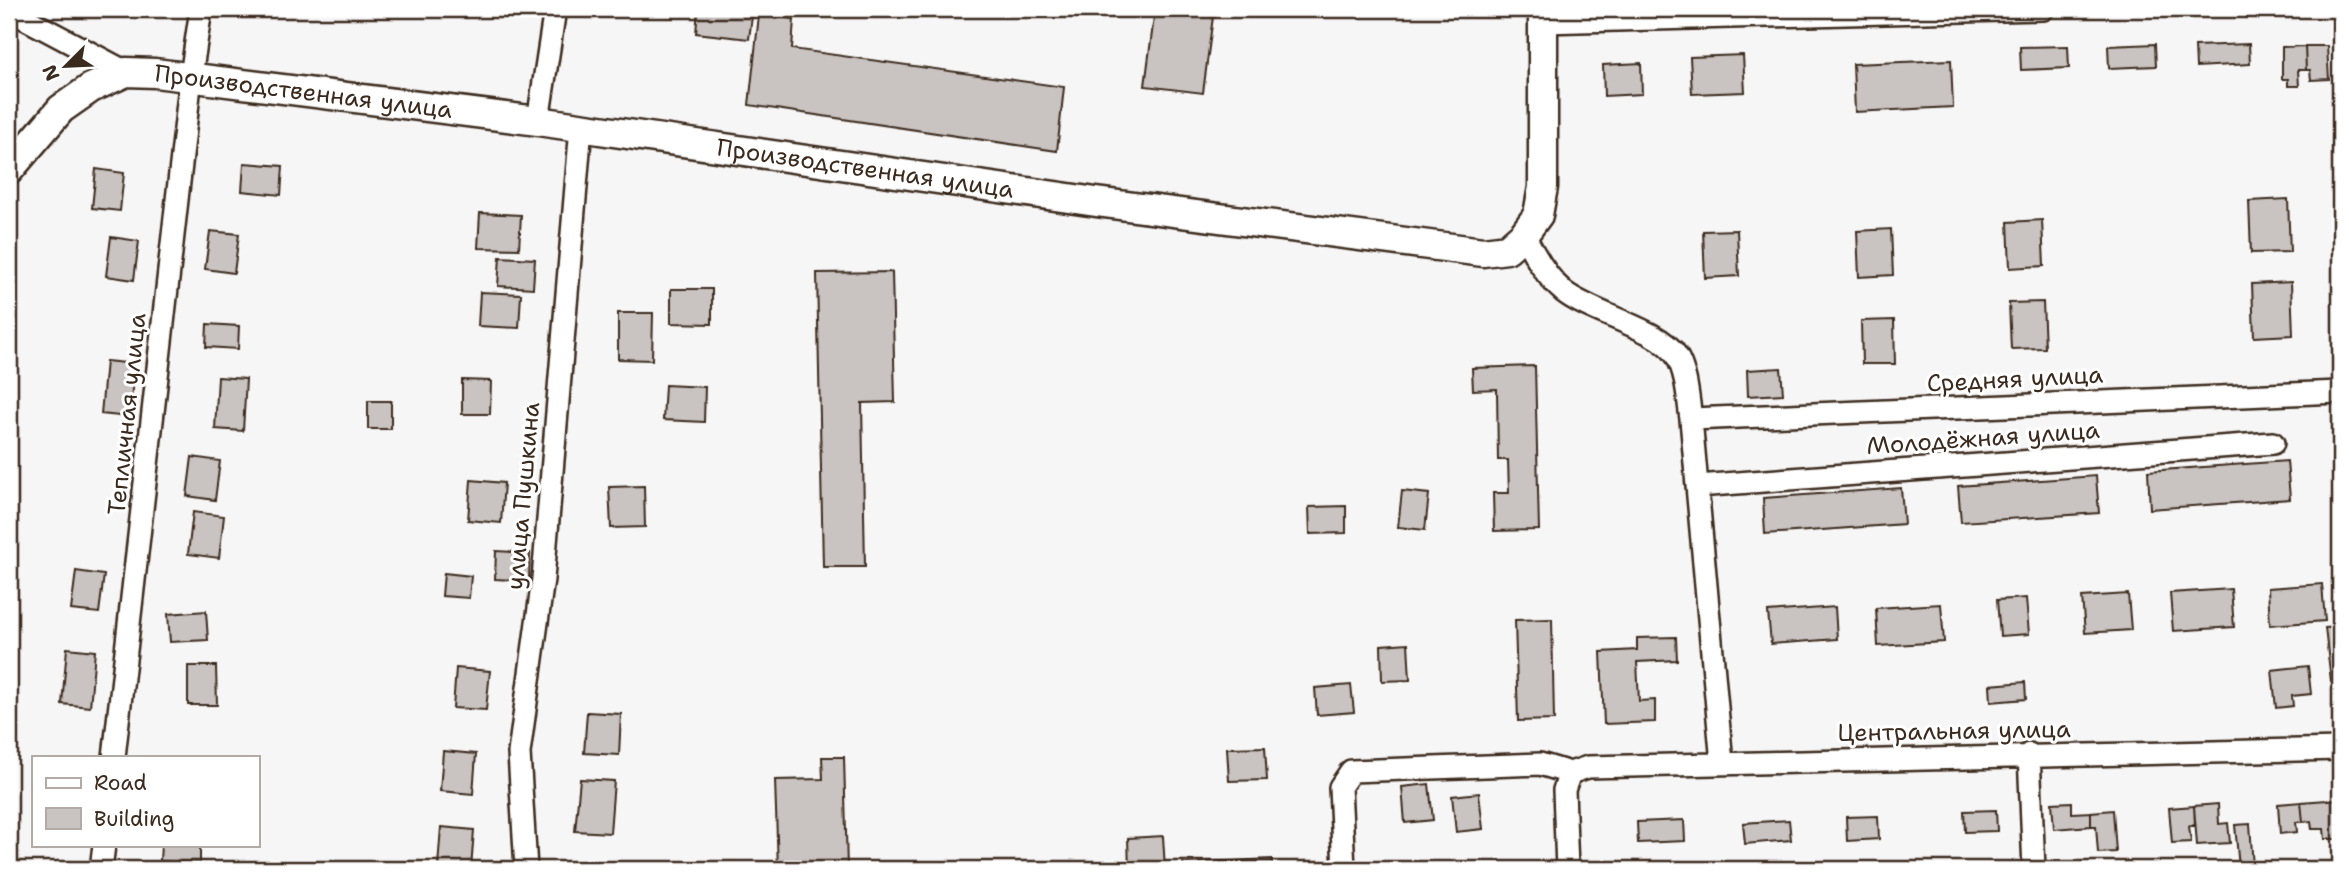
<svg xmlns="http://www.w3.org/2000/svg" width="2349" height="878" font-family="'Shantell Sans',sans-serif">
<rect width="100%" height="100%" fill="#f7f6f6"/>
<filter id="ink" filterUnits="userSpaceOnUse"><feTurbulence type="fractalNoise" baseFrequency=".0143" numOctaves="2"/><feDisplacementMap in="SourceGraphic" scale="14" xChannelSelector="R" yChannelSelector="G"/><feConvolveMatrix kernelMatrix="1 2 1 2 8 2 1 2 1" color-interpolation-filters="sRGB"/></filter>
<g filter="url(#ink)">
<!-- building -->
<path fill="#c9c3c1" stroke="#3b2a1e" stroke-width="2" d="M698 9H753L749 39 696 33Z
M1155 9H1214L1203 93 1145 86Z
M759 15 794 19 792 49 1064 87 1057 151 749 105Z
M2155 44 2156 66 2109 68 2108 46Z
M2249 44 2250 64 2196 67 2195 46Z
M2068 46 2069 68 2021 70 2020 47Z
M2305 46H2327L2329 79 2311 80 2310 70H2306Z
M2305 46 2306 70H2298L2299 86H2288V79H2282V47Z
M1743 55 1745 92 1692 94 1690 57Z
M1951 60 1953 107 1855 112 1853 64Z
M1641 63 1642 94 1604 96 1603 65Z
M244 163 283 166 281 195 242 191Z
M96 169 124 173 120 211 92 208Z
M2288 199 2290 252 2251 253 2249 201Z
M480 213 521 215 519 249 478 248Z
M2042 220 2044 266 2010 268 2008 222Z
M1891 229 1893 275 1859 277 1857 231Z
M1737 230 1739 276 1705 278 1703 231Z
M210 231 239 234 234 273 205 269Z
M111 237 139 241 134 280 106 276Z
M500 257 535 259 533 288 498 286Z
M892 272 895 402 862 403 865 567H823L817 273Z
M2291 282 2293 335 2254 337 2252 284Z
M671 289H712V324L671 323Z
M480 292 521 294 519 328 478 326Z
M2043 302 2045 348 2011 349 2009 303Z
M618 313H653L652 360 618 359Z
M1894 320 1895 364H1862L1861 321Z
M207 324 239 326 238 349 206 347Z
M106 361 135 364 129 417 101 414Z
M1535 366 1539 530 1494 531 1493 493H1509L1508 460H1498L1497 389 1473 390 1472 368Z
M1781 368 1783 394 1748 396 1747 370Z
M218 377 246 379 243 431 215 429Z
M462 380 491 381 490 414H462Z
M665 385 705 387 704 422 663 420Z
M368 401H391V429H368Z
M192 457 220 461 215 500 187 496Z
M2287 461 2290 499 2150 509 2148 471Z
M2096 476 2099 513 1961 522 1958 486Z
M471 480 504 483 501 523 468 520Z
M644 486 645 527 611 528 609 487Z
M1901 488 1904 524 1765 534 1763 498Z
M1402 491 1429 494 1425 530 1398 527Z
M1346 506V533L1310 534 1309 507Z
M193 512 224 516 219 558 188 554Z
M496 551 530 553 529 581 495 579Z
M76 571 104 575 99 613 71 610Z
M444 573 471 576 469 598 442 596Z
M2322 584 2325 621 2270 625 2268 588Z
M2231 589 2234 627 2173 631 2170 593Z
M2128 594 2131 630 2085 633 2082 597Z
M2026 598 2029 634 2000 636 1997 600Z
M1941 604 1944 642 1878 646 1876 608Z
M1835 607 1837 639 1771 644 1768 612Z
M206 611 208 640 170 642 168 614Z
M1552 619 1554 720 1518 721 1515 620Z
M2340 627V680L2331 681 2325 628Z
M1676 637 1677 660 1637 662 1639 701 1655 700V722L1604 724 1601 652 1637 650V638Z
M1408 643 1410 680 1382 681 1381 645Z
M67 648 95 651 90 707 62 704Z
M188 666H216L217 705H188Z
M2308 666 2311 694 2292 696 2293 706 2276 708 2272 670Z
M456 668 490 671 486 710 453 708Z
M2025 682 2026 699 1991 702 1990 685Z
M1351 685 1354 712 1317 715 1315 688Z
M587 712 621 714 619 755 584 753Z
M1265 747 1267 780 1229 781 1227 748Z
M443 751 476 754 473 794 440 791Z
M822 757H844L847 869H778L775 780 823 779Z
M580 779 614 781 610 833 575 831Z
M1429 784 1433 820 1405 823 1402 787Z
M1479 793 1483 829 1456 832 1452 796Z
M2340 799V833H2337V839H2325L2324 829H2312L2311 821 2303 822 2301 802Z
M2072 802V813L2091 812V826L2054 829 2052 803Z
M2301 802 2303 822H2296L2297 832 2280 834 2278 804Z
M2218 804 2219 824 2228 823 2230 843 2197 845 2194 806Z
M2194 806 2195 825 2189 826 2191 842 2172 843 2169 808Z
M1996 810 1997 831 1965 832 1964 811Z
M2113 810 2116 852 2098 853 2096 826H2091V812Z
M1878 816 1879 839 1847 841 1846 817Z
M1684 820 1685 841 1638 843 1637 822Z
M1789 820 1791 840 1745 844 1743 823Z
M2250 824 2253 867 2239 868 2235 825Z
M441 827 474 830 471 869 438 866Z
M1163 836 1165 869H1129L1128 838Z
M161 845H200V863L160 861Z
M1272 859V869H1183V863Z"/>
<g fill="none" stroke-linecap="round" stroke-linejoin="round">
<!-- street casing -->
<g stroke="#3b2a1e" stroke-width="26">
<path id="street" d="M9 10 126 72
M1542 22 2043 9
M538 121 555 9
M1524 234C1534 255 1546 277 1564 292 1592 314 1660 329 1676 355 1687 373 1688 399 1691 419L1722 763
M1691 419 2340 392
M1697 486 2273 443
M2029 754 2034 869
M114 757 191 76 201 9
M1570 773 1588 767 2340 749
M101 869 104 845
M526 869 519 753 543 579 581 127
M1344 869 1340 787 1351 771 1540 764 1570 773
M1567 869 1564 790 1570 773"/>
</g>
<!-- secondary casing -->
<g stroke="#3b2a1e" stroke-width="33">
<g id="secondary">
<path id="s1" d="M9 170 61 109 91 88 126 72 155 73 538 121 1096 202 1483 252 1507 249 1524 234 1538 215 1543 187V9"/>
</g>
</g>
<!-- street -->
<use href="#street" stroke="#fff" stroke-width="21"/>
<!-- secondary -->
<use href="#secondary" stroke="#fff" stroke-width="28"/>
</g>
</g>
<g text-anchor="middle" stroke-width="6" stroke-linejoin="round" paint-order="stroke">
<!-- street labels -->
<g font-size="24" fill="#3b2a1e" stroke="#fff">
<text dy="8" stroke="none"><textPath href="#s1" startOffset="334">Производственная улица</textPath></text>
<text dy="8" stroke="none"><textPath href="#s1" startOffset="901">Производственная улица</textPath></text>
<text transform="translate(2015 379) rotate(-3)" y="8">Средняя улица</text>
<text transform="translate(127 414) rotate(-84)" y="8">Тепличная улица</text>
<text transform="translate(1983 438) rotate(-4)" y="8">Молодёжная улица</text>
<text transform="translate(523 496) rotate(-85)" y="8">улица Пушкина</text>
<text transform="translate(1954 731) rotate(-1)" y="8">Центральная улица</text>
</g>
</g>
<!-- margin -->
<rect width="2349" height="878" fill="none" stroke="#fff" stroke-width="35"/>
<rect x="18" y="18" width="2314" height="843" fill="none" stroke="#3b2a1e" stroke-width="2.5" filter="url(#ink)"/>
<!-- legend -->
<rect x="32" y="756" width="228" height="91" fill="#ffffff" stroke="#b1aaa5" stroke-width="2"/>
<rect x="46" y="778" width="35" height="10" fill="#ffffff" stroke="#b1aaa5" stroke-width="2"/>
<text x="94" y="790" font-size="21" fill="#3b2a1e">Road</text>
<rect x="46" y="808" width="35" height="21" fill="#c9c3c1" stroke="#b1aaa5" stroke-width="2"/>
<text x="94" y="826" font-size="21" fill="#3b2a1e">Building</text>
<!-- north arrow -->
<g transform="translate(66 66) rotate(246)" stroke="#ffffff" stroke-width="5" paint-order="stroke">
<path d="M0-5L12 26L0 18L-12 26Z" fill="#3b2a1e"/>
<text y="-10" font-size="19" font-weight="bold" text-anchor="middle" fill="#3b2a1e">N</text>
</g>
</svg>
